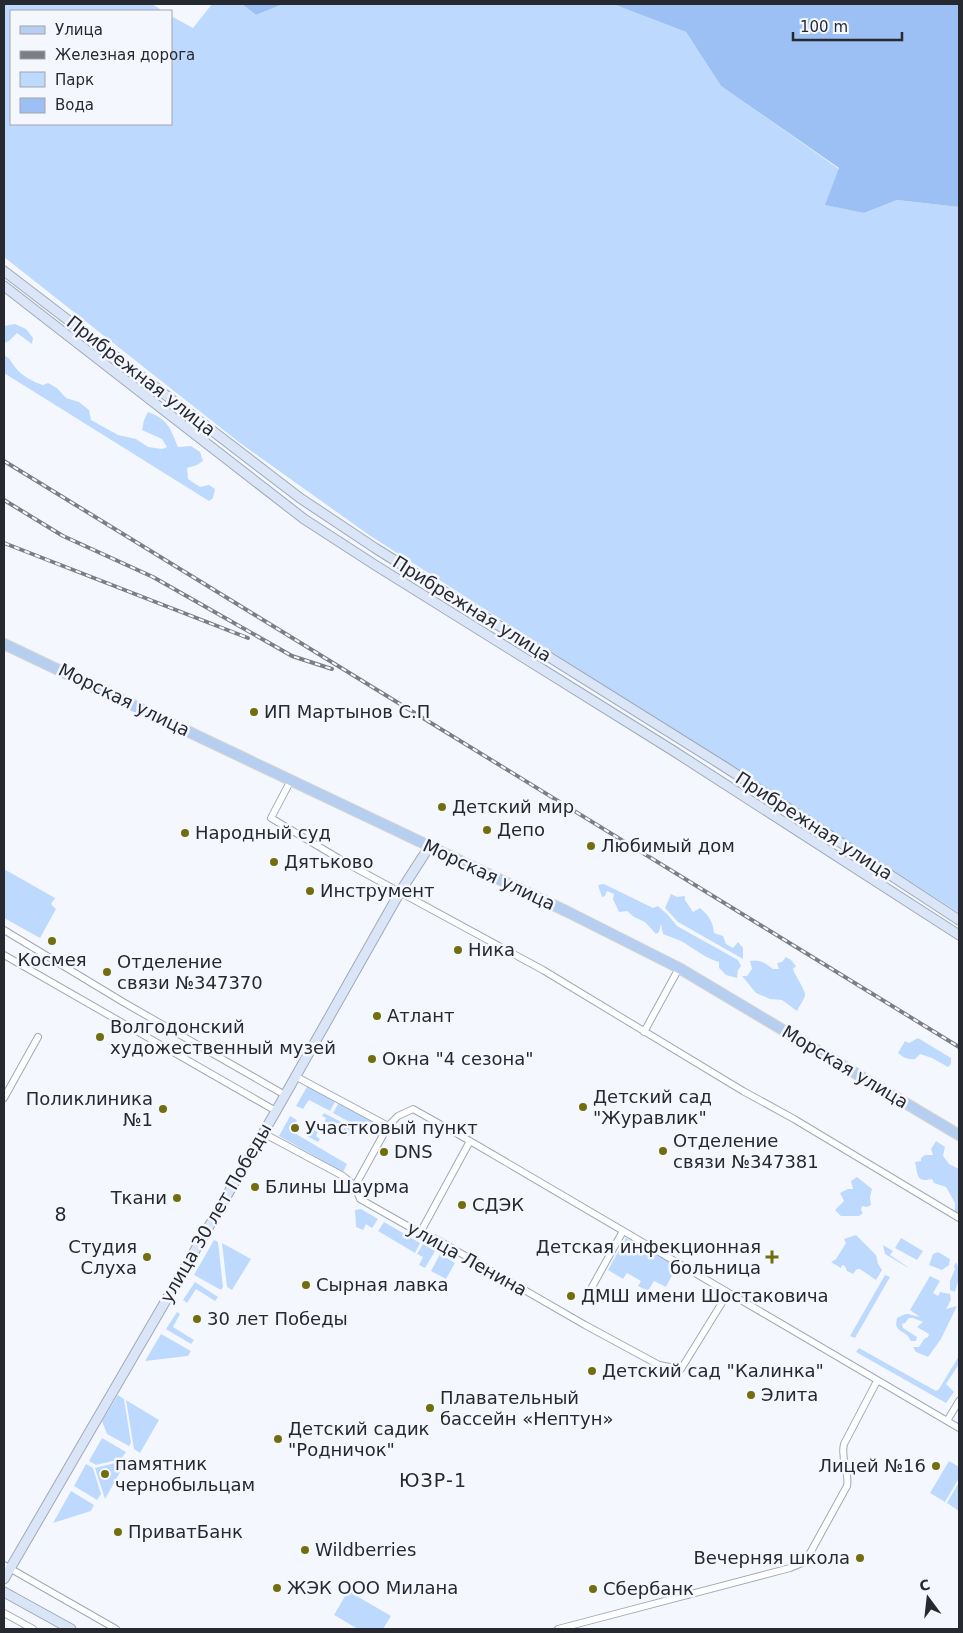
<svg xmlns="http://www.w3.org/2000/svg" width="963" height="1633" font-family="'DejaVu Sans',sans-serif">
<rect width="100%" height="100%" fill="#f4f8fe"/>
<!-- green -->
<path fill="#bed9fe" d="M4 4H152L163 11H11V124H171V16L193 28 212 4H242L256 15 283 4H613L686 32 721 86 839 169 826 205 864 213 897 200 959 207V913L369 535 240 443 4 257Z
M15 324 26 329 33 338 32 344 17 333 9 341 4 343V326Z
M4 355C10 358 11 362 15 367 22 376 33 382 43 385L48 383 57 388 66 398 79 402 89 410 91 420 118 435 136 439 148 447 162 449 167 447 162 439 142 430 144 420 148 412C169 420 170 428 178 447L191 446 200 452 203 461 197 465 187 468 188 479 200 487 209 485 215 489 213 498 209 501 4 373Z
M4 869 55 898 51 904 56 909 40 938 4 918Z
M604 884 653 908 658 906 668 915 677 926 738 960 741 966 738 970 737 978 726 975 719 968V962C707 959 694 949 683 942 677 939 670 937 663 934L661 924 659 932 656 934 645 922 634 917 627 911 619 912 613 899 614 894 607 891 605 896 602 897 598 885Z
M671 894 677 897 685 896V900L693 912 700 908C709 916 713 921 714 933L723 936 726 944 733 948 738 942 743 948V959L678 922 665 908Z
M786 957 791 960 796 966 793 969C795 976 806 990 805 996 804 1000 799 1006 797 1011L782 1000 770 999 756 993 742 976H747L752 969 750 961C759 959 766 963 773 969H779L777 963 782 962Z
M918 1038 951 1058V1064L948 1067 932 1058 920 1054 915 1059C908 1060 904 1058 898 1053L905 1041 909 1043Z
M308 1085 336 1100 330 1111 309 1100 303 1109 296 1106Z
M339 1102 372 1120 366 1131 333 1113Z
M324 1113 353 1128 349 1136 342 1132 345 1127 337 1123 334 1128 324 1122 326 1118 322 1116Z
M290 1116 297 1120 291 1131 347 1164 343 1172 279 1136Z
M309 1127 318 1132 316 1136 320 1139 318 1142 305 1135Z
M936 1141 945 1147 943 1156 949 1164 959 1169V1213L955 1212V1203L946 1187 934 1183 932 1179C916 1183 918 1175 915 1162L921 1161V1158L925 1155H933L931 1149Z
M857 1177 872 1189 870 1197 871 1205 867 1207 862 1206 861 1210 863 1213 859 1216H841L835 1210 844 1201 840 1193 848 1189H853L851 1181Z
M361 1209 378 1219 372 1228 366 1224 363 1230 356 1227 355 1210Z
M384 1222 420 1243 415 1253 378 1231Z
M856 1235 876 1255 878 1264 882 1270 876 1280 860 1269H857L853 1274 847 1271 845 1266 842 1265 841 1268 831 1262 836 1259 846 1243 844 1239Z
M626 1238 677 1266 666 1287 654 1281 648 1291 638 1286 641 1281 627 1273 623 1279 608 1270Z
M901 1238 923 1251 917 1260 895 1248Z
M214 1240 218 1242 223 1287 221 1290 194 1275Z
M222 1243 251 1259 232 1290 227 1287Z
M423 1244 435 1251 425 1268 419 1265 423 1257 417 1254Z
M883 1245 893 1251 890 1255 908 1267H907L885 1254Z
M938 1252 950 1259 949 1265 942 1270 929 1265 933 1254Z
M440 1254 455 1263 446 1279 431 1271Z
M956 1262C962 1273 958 1281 955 1292L950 1290V1281L955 1269 954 1266Z
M885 1275 890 1277 855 1338 850 1336Z
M930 1276 940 1281 933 1293 938 1296 940 1292 950 1294 951 1300 946 1309 957 1306 941 1339 928 1357 916 1352 913 1347H919L924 1339 928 1337 929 1334 917 1327 923 1322 913 1318H909L905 1323 902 1324 903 1328 917 1337 916 1341H911L908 1336 898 1329 896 1325 897 1318C910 1311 908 1315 920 1317L910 1310Z
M195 1282 218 1297 215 1301 196 1289 187 1303 183 1300Z
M177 1312 180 1314 173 1327 194 1340 191 1344 166 1329Z
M161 1334 191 1351 188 1356 145 1361Z
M859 1348 936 1391 939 1389 959 1356V1364L946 1384 954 1392 946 1403 856 1352Z
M118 1395 124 1399 131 1443 129 1446 107 1434 102 1421Z
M126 1400 159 1420 140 1453 134 1449Z
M102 1438 126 1452 121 1459 96 1465 89 1461Z
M127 1460 105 1499 95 1468Z
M949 1461 959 1467V1478L945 1502 930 1493Z
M86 1464 93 1468 101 1494 97 1500 74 1486Z
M959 1482V1511L947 1503Z
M71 1491 94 1505 91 1511 53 1523Z
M348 1591 391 1616 383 1629H358L334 1615Z"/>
<!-- water -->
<path fill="#9cc0f3" d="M242 4H283L256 15Z
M613 4H959V207L897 200 864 213 825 205 839 168 721 86 686 32Z"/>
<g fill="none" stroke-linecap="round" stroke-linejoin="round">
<!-- street casing -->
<g stroke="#9fa9b6" stroke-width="8">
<path id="street" d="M291 780 271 818 348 864 543 970 743 1091 794 1119 959 1218
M4 930 123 1002 285 1095
M4 955 276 1111
M644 1032 679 968
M295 1076 388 1126 398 1116 413 1109 470 1141 959 1428
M4 1098 38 1037
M263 1133 343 1176 355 1186 360 1199 420 1233 436 1239 585 1325 659 1365 681 1369 728 1293
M355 1186 388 1126
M420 1233 470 1141
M592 1287 623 1231
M947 1421 959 1401
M4 1565 116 1629
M4 1613 33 1629
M558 1629 790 1568 802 1563 809 1555 847 1486C850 1470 840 1461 844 1444L877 1381"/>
</g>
<!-- secondary casing -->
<g stroke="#9fa9b6" stroke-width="11">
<path id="secondary" d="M4 271 300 498 375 548 725 767 959 920
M4 286 304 519 375 565 672 750 959 935
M4 1579 276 1111 400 892 429 847
M4 1592 71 1629"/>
</g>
<!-- primary casing -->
<g stroke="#d4d4d5" stroke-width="12">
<path id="primary" d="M4 644 568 912 679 968 959 1135"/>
</g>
<!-- street -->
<use href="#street" stroke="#fff" stroke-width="6"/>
<!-- secondary -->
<use href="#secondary" stroke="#dae6f7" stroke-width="9"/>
<!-- primary -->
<use href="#primary" stroke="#b6ceef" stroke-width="10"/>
<!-- rail casing -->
<g stroke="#7b7f85" stroke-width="4">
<path id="rail" d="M4 461 959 1047
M4 500 63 536 153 577 292 656 332 669
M4 543 248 638"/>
</g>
<!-- rail -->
<use href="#rail" stroke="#f4f8fe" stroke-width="2" stroke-dasharray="5.5" stroke-linecap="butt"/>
</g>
<!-- markers -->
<g fill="#726d0d" stroke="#f4f8fe" stroke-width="2">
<circle cx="254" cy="712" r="5"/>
<circle cx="442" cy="807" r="5"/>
<circle cx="487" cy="830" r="5"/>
<circle cx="185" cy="833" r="5"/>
<circle cx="591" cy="846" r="5"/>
<circle cx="274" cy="862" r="5"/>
<circle cx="310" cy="891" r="5"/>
<circle cx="52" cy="941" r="5"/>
<circle cx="458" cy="950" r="5"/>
<circle cx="107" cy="972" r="5"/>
<circle cx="377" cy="1016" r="5"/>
<circle cx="100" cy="1037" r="5"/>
<circle cx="372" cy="1059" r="5"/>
<circle cx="583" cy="1107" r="5"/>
<circle cx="163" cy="1109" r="5"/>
<circle cx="295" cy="1128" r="5"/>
<circle cx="663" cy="1151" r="5"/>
<circle cx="384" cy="1152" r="5"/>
<circle cx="255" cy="1187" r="5"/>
<circle cx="177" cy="1198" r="5"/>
<circle cx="462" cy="1205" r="5"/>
<circle cx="147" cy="1257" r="5"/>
<path d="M769.5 1249.5h5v5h5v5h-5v5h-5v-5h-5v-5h5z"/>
<circle cx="306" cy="1285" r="5"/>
<circle cx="571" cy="1296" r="5"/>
<circle cx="197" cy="1319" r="5"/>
<circle cx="592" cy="1371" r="5"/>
<circle cx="751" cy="1395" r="5"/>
<circle cx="430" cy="1408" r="5"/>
<circle cx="278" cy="1439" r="5"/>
<circle cx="936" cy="1466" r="5"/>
<circle cx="105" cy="1474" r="5"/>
<circle cx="118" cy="1532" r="5"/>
<circle cx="305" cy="1550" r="5"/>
<circle cx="860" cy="1558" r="5"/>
<circle cx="277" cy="1588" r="5"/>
<circle cx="593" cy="1589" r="5"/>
</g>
<g text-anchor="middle" stroke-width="5" stroke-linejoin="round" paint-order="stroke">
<!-- street labels -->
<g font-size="18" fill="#26292f" stroke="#f4f8fe">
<text transform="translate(141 376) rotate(38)" y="6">Прибрежная улица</text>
<text transform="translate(472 609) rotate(32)" y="6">Прибрежная улица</text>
<text transform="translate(124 700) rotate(26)" y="6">Морская улица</text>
<text transform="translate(814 826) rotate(33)" y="6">Прибрежная улица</text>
<text transform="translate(489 875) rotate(25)" y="6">Морская улица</text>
<text transform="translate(845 1067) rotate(31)" y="6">Морская улица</text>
<text transform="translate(216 1213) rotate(-60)" y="6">улица 30 лет Победы</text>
<text transform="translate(467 1259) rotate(29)" y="6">улица Ленина</text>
</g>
<!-- poi labels -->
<g font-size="18" fill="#26292f" stroke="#f4f8fe" text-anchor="start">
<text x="264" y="718">ИП Мартынов С.П</text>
<text x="452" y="813">Детский мир</text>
<text x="497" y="836">Депо</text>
<text x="195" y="839">Народный суд</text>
<text x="601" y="852">Любимый дом</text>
<text x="284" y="868">Дятьково</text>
<text x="320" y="897">Инструмент</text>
<text x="468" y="956">Ника</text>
<text x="52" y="966" text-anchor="middle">Космея</text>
<text x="117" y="968">Отделение<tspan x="117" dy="21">связи №347370</tspan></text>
<text x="387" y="1022">Атлант</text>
<text x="110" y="1033">Волгодонский<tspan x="110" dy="21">художественный музей</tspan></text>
<text x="382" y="1065">Окна "4 сезона"</text>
<text x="593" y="1103">Детский сад<tspan x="593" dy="21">"Журавлик"</tspan></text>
<text x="153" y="1105" text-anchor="end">Поликлиника<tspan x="153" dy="21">№1</tspan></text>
<text x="305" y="1134">Участковый пункт</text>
<text x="673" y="1147">Отделение<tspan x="673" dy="21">связи №347381</tspan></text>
<text x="394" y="1158">DNS</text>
<text x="265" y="1193">Блины Шаурма</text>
<text x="167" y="1204" text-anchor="end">Ткани</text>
<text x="472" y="1211">СДЭК</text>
<text x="137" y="1253" text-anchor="end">Студия<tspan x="137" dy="21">Слуха</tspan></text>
<text x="761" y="1253" text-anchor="end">Детская инфекционная<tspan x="761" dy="21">больница</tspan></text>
<text x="316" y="1291">Сырная лавка</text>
<text x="581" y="1302">ДМШ имени Шостаковича</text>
<text x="207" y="1325">30 лет Победы</text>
<text x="602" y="1377">Детский сад "Калинка"</text>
<text x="761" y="1401">Элита</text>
<text x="440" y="1404">Плавательный<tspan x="440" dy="21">бассейн «Нептун»</tspan></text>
<text x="288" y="1435">Детский садик<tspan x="288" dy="21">"Родничок"</tspan></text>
<text x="115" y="1470">памятник<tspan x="115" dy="21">чернобыльцам</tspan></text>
<text x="926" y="1472" text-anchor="end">Лицей №16</text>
<text x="128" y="1538">ПриватБанк</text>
<text x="315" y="1556">Wildberries</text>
<text x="850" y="1564" text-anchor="end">Вечерняя школа</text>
<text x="287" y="1594">ЖЭК ООО Милана</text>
<text x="603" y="1595">Сбербанк</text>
</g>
<!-- neighbourhood labels -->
<g font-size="19" letter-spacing="1" fill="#26292f" stroke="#f4f8fe">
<text x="61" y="1221">8</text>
<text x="433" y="1487">ЮЗР-1</text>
</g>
</g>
<!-- border -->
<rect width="963" height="1633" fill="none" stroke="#26292f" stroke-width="10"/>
<!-- legend -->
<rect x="10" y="10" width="162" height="115" fill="#f4f8fe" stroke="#a2a5ab"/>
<rect x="20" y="26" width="25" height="8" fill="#b6ceef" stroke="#a2a5ab"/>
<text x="55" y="35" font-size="15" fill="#26292f">Улица</text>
<rect x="20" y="51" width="25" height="8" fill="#7b7f85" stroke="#a2a5ab"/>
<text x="55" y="60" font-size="15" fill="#26292f">Железная дорога</text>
<rect x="20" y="72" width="25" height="15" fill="#bed9fe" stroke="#a2a5ab"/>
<text x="55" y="85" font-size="15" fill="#26292f">Парк</text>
<rect x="20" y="98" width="25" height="15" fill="#9cc0f3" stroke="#a2a5ab"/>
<text x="55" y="110" font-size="15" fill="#26292f">Вода</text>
<!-- north arrow -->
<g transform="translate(928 1598) rotate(345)" stroke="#f4f8fe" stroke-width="4" paint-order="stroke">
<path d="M0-4L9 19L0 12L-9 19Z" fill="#26292f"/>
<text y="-8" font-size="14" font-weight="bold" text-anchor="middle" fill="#26292f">С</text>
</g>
<!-- scale -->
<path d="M793 32v8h109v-8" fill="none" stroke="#26292f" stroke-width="2.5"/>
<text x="800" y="32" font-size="15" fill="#26292f" stroke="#f4f8fe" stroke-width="4" paint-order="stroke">100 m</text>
</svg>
